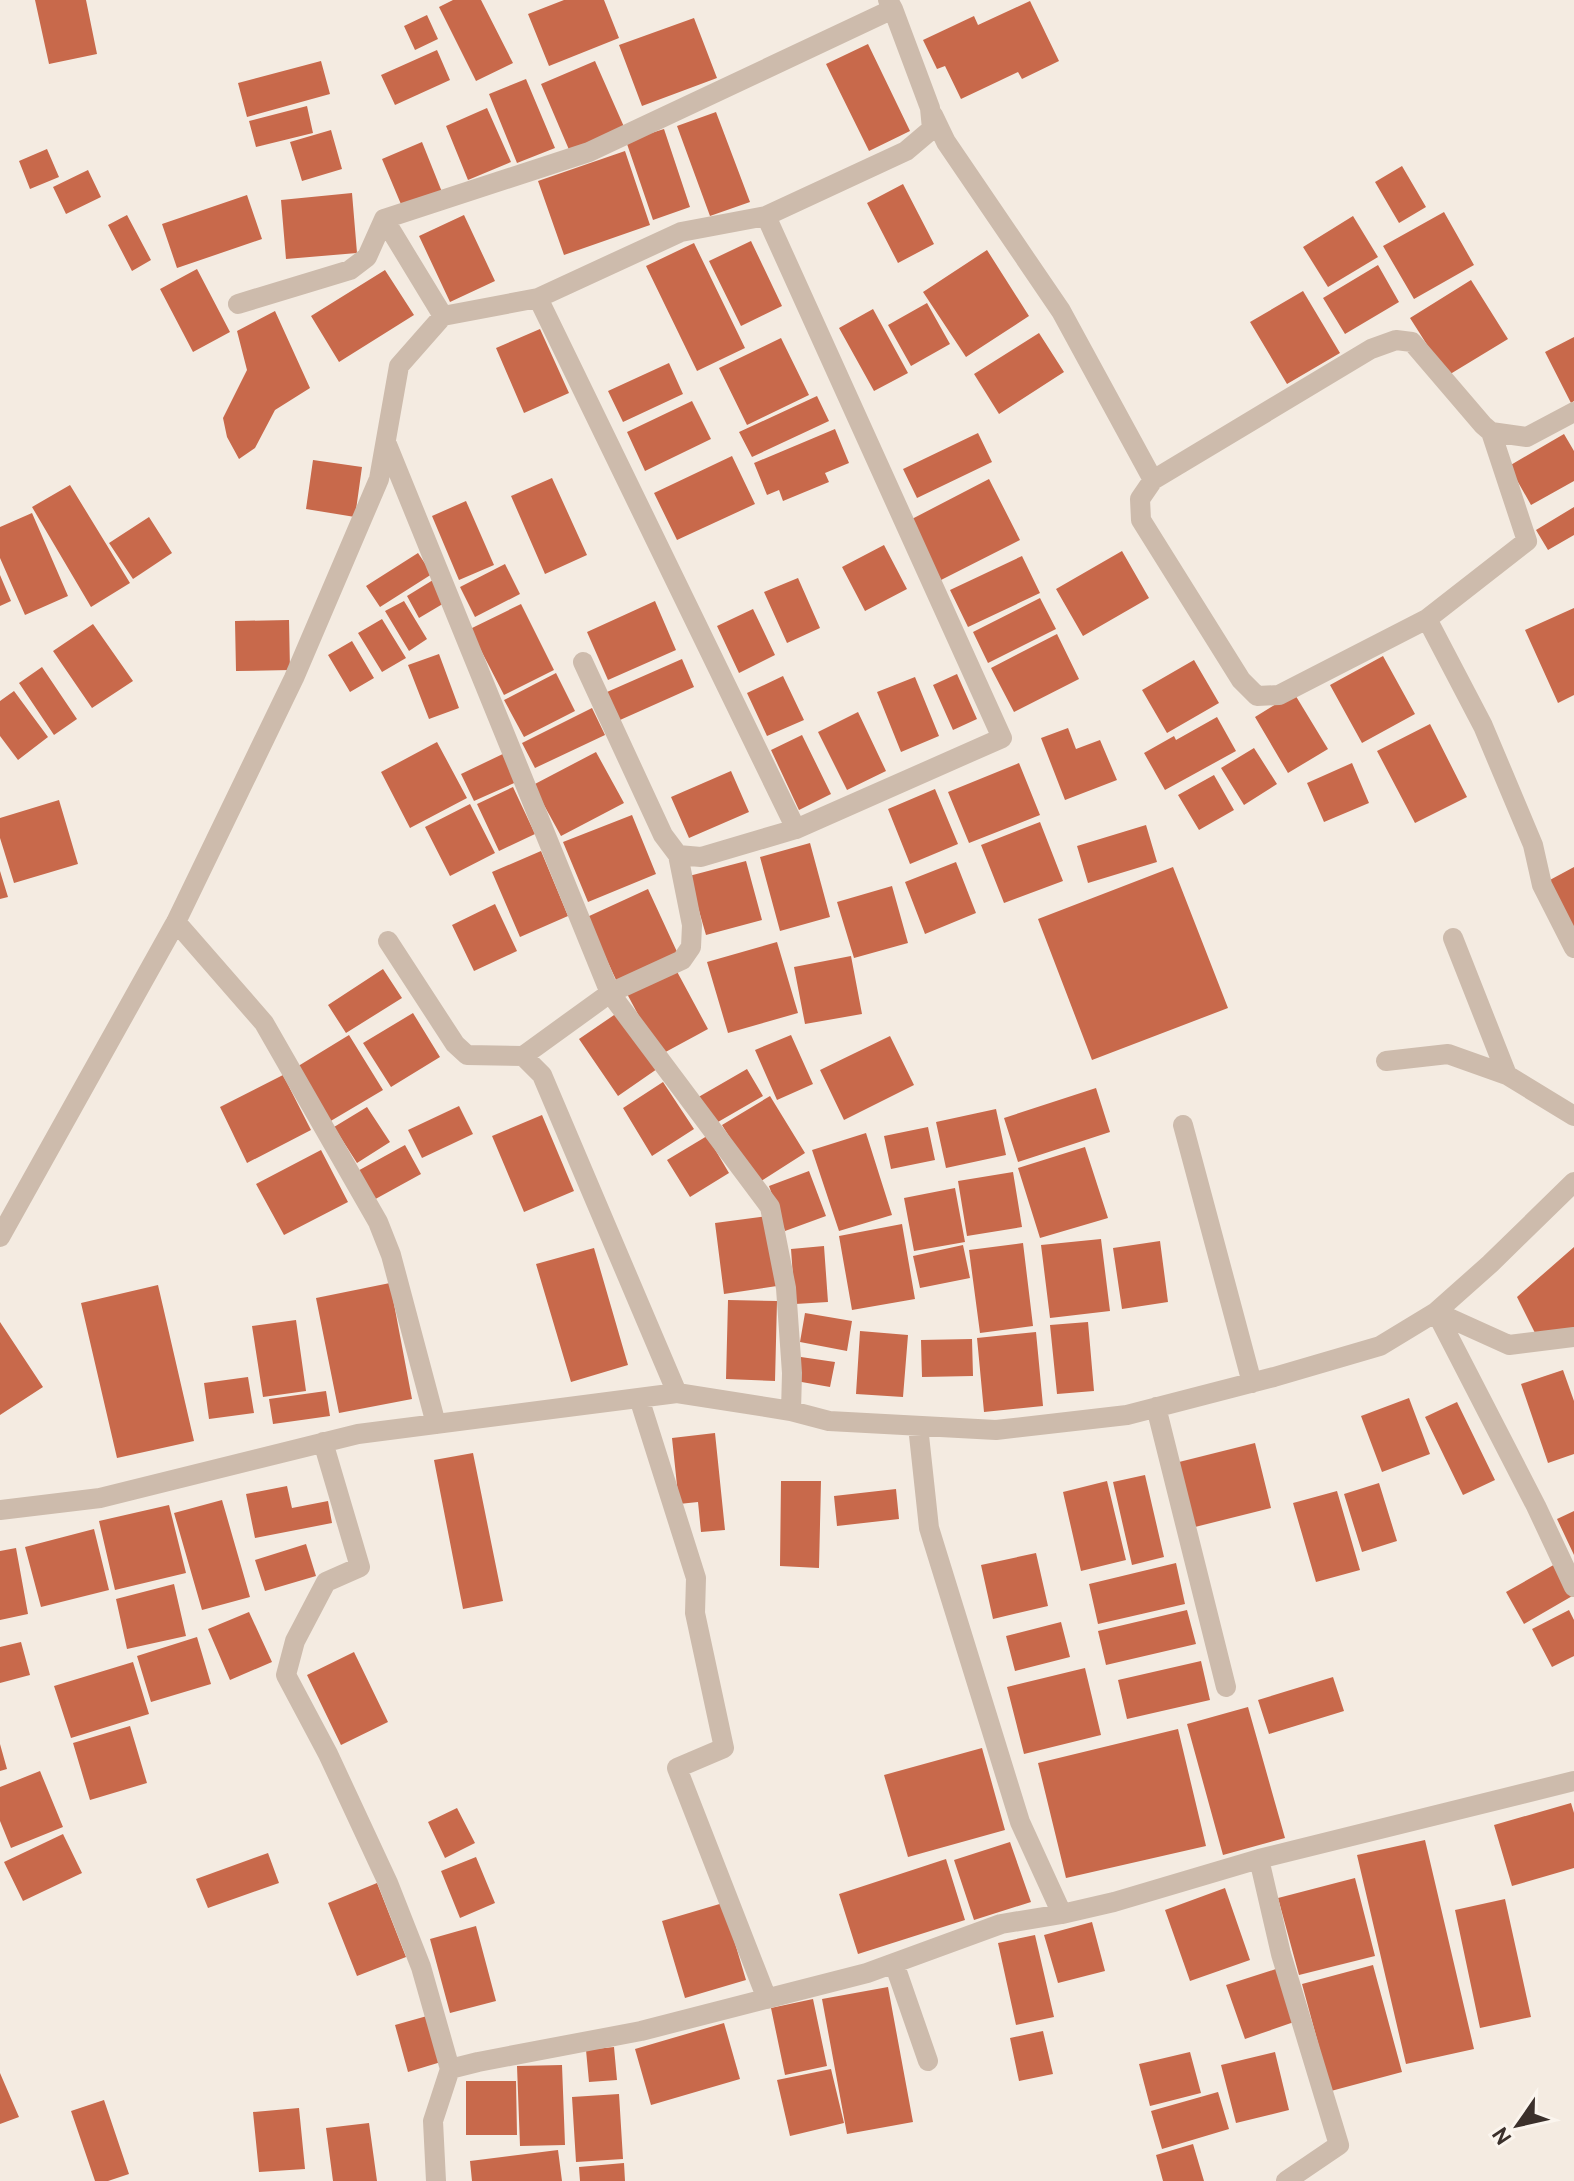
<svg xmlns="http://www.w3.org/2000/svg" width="1574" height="2181" font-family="Overpass,sans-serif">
<rect width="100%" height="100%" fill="#f4ebe1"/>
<!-- building -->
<path fill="#c8694b" d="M35 0H86L97 54 49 64Z
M453 0H481L513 63 476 81 439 7Z
M564 0H604L619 38 549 66 528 14Z
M1030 1 1059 61 1022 79 1018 72 961 99 945 66 937 69 923 40 974 16 978 25Z
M427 15 438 39 415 50 404 26Z
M694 18 717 78 642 106 619 45Z
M868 44 910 131 869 151 826 64Z
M437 50 450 80 395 105 381 75Z
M321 61 330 94 247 117 238 83Z
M595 61 625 129 570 152 541 84Z
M526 79 555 148 517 163 489 94Z
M307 106 313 133 256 147 249 121Z
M487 108 511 162 468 180 446 126Z
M716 112 750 202 710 216 677 126Z
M664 129 690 207 653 220 626 141Z
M331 130 342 169 302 181 290 142Z
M422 142 442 192 403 209 382 159Z
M47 149 59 177 30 189 19 161Z
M625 151 650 225 564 255 538 181Z
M1402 166 1426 207 1399 223 1375 182Z
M88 170 101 197 66 214 53 187Z
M903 184 934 244 898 263 867 203Z
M352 193 357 253 286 259 281 200Z
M247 195 262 239 177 268 162 224Z
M1444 212 1474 265 1414 299 1383 246Z
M127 215 151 260 132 271 108 225Z
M464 215 495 281 450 302 419 236Z
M1353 216 1378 257 1328 287 1303 247Z
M751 241 782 306 741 326 709 261Z
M694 243 745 348 697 371 646 266Z
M987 250 1029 316 966 357 923 292Z
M1378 265 1399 302 1345 334 1323 298Z
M197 269 230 332 193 352 160 289Z
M385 270 414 315 339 362 311 316Z
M1471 280 1508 339 1447 376 1410 318Z
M1303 291 1340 353 1287 384 1250 322Z
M927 303 950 344 911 366 888 325Z
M873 309 908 373 874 391 839 328Z
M275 311 310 388 275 410 255 448 239 459 227 437 223 418 247 370 237 331Z
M540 329 569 393 524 413 496 348Z
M1039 333 1064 372 999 414 974 374Z
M1574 337V401L1571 403 1545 352Z
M781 338 809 395 747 425 719 368Z
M669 363 683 394 623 422 608 391Z
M817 396 829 421 752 457 739 432Z
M692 401 711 439 645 471 627 432Z
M835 429 849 463 825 473 829 482 783 501 779 490 767 495 754 463Z
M978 433 992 462 917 498 903 469Z
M1564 434 1574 451V481L1531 505 1509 466Z
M732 456 755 504 677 540 654 493Z
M313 460 362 467 355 517 306 509Z
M552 478 587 555 545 574 511 496Z
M989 479 1020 540 941 580 910 520Z
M70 485 130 583 91 607 32 507Z
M466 501 494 565 459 580 432 516Z
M1574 507V535L1548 550 1536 530Z
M32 513 68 596 25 615 0 558V527Z
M149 517 172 553 133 579 109 543Z
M884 545 907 589 865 611 842 567Z
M1122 551 1149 598 1083 636 1056 589Z
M418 553 432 574 380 607 366 586Z
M1022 556 1040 593 968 627 950 590Z
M505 564 520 594 475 617 460 587Z
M0 575 11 601 0 606Z
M798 578 820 628 787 643 764 592Z
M433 580 446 602 419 618 407 596Z
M1040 598 1056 629 988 663 973 632Z
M404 601 427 639 409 651 385 611Z
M655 601 676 650 608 680 587 632Z
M521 604 554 670 504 695 470 629Z
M1574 608V695L1558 703 1525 630Z
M753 609 775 655 739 673 717 626Z
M382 619 406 658 382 672 358 633Z
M289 620 290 670 236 671 235 621Z
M93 624 133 681 92 708 53 651Z
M1057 634 1079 679 1014 712 991 668Z
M352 641 374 678 350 692 328 655Z
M439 654 459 708 429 719 408 665Z
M1383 656 1415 714 1362 743 1330 685Z
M682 659 694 687 620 720 607 692Z
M1194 660 1219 703 1167 733 1142 690Z
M42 667 77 719 54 735 19 683Z
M556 673 575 711 524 737 504 700Z
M957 674 977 719 953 730 933 685Z
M783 676 804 720 767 736 747 693Z
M915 677 939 736 901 752 877 692Z
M14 691 48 737 18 760 0 736V701Z
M1294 693 1328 749 1288 773 1255 717Z
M592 708 605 735 535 768 522 743Z
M858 712 886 771 847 790 818 732Z
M1217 717 1236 751 1165 790 1144 753 1174 736 1176 740Z
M1430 724 1467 797 1415 823 1377 751Z
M1068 728 1076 749 1100 740 1117 780 1065 800 1041 738Z
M802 735 831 794 799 810 771 750Z
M437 742 467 798 410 828 381 772Z
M1254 748 1277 784 1244 805 1221 768Z
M507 752 521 780 474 801 461 774Z
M596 752 624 803 561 836 533 785Z
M1019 763 1040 815 969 843 948 792Z
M1352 763 1369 803 1324 822 1307 783Z
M731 771 749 812 689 838 671 797Z
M1214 775 1234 810 1199 830 1178 795Z
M513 787 535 834 499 851 477 804Z
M935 789 958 844 910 864 888 809Z
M59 800 78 864 14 883 0 838V818Z
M470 804 495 853 450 876 425 827Z
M632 815 656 874 588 902 563 842Z
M1040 822 1063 881 1004 903 981 845Z
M1146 825 1157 862 1088 883 1077 846Z
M810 843 830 917 780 931 760 857Z
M541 851 568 916 520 937 492 872Z
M746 861 762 920 706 935 689 876Z
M956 862 976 913 925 934 905 882Z
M1173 867 1228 1008 1092 1060 1038 919Z
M1574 867V931L1548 881Z
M0 871 8 897 0 899Z
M892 886 908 943 854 958 837 902Z
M648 889 678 954 617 982 587 917Z
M495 904 517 951 474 971 452 925Z
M777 942 798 1013 728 1033 707 962Z
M851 956 862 1014 805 1024 794 967Z
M674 966 708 1029 660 1055 626 992Z
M383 969 402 998 346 1033 328 1005Z
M413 1013 440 1057 391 1087 363 1043Z
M617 1013 657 1069 618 1096 579 1039Z
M349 1035 383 1090 329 1122 295 1068Z
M791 1035 813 1084 777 1100 755 1050Z
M890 1036 914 1085 844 1120 820 1070Z
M747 1069 763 1096 711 1126 695 1099Z
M283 1075 311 1130 247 1163 220 1107Z
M663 1082 694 1129 652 1156 623 1108Z
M1096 1088 1110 1132 1018 1162 1004 1118Z
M770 1096 805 1153 758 1183 722 1125Z
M459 1106 473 1134 422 1158 408 1130Z
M367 1107 390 1142 357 1163 334 1127Z
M996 1109 1006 1155 946 1168 936 1122Z
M542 1115 574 1191 524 1212 492 1136Z
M928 1127 935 1160 891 1169 884 1136Z
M866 1133 892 1215 839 1231 812 1150Z
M707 1136 729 1173 690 1197 667 1160Z
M405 1145 421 1174 370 1202 354 1173Z
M1085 1147 1108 1218 1040 1238 1018 1168Z
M321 1150 348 1202 284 1235 256 1184Z
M809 1171 826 1216 785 1231 769 1186Z
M1013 1172 1022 1227 967 1236 958 1181Z
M955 1188 965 1242 914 1251 904 1198Z
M768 1216 777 1286 724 1294 715 1223Z
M902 1224 915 1299 852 1310 839 1236Z
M1101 1239 1110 1311 1050 1318 1041 1245Z
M1160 1241 1168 1302 1122 1309 1113 1248Z
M1023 1243 1033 1326 980 1333 969 1250Z
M963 1245 970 1278 920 1288 913 1256Z
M824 1246 828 1302 795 1304 791 1249Z
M1574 1247V1329L1535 1333 1517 1297Z
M594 1248 628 1365 571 1382 536 1264Z
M390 1283 412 1399 339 1413 316 1298Z
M158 1285 194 1441 117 1458 81 1303Z
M728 1300 777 1301 775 1381 726 1379Z
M805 1313 852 1321 847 1351 800 1342Z
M296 1320 306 1391 263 1397 252 1326Z
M0 1322 43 1387 0 1415Z
M1088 1322 1094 1391 1057 1394 1050 1325Z
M860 1331 908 1335 903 1397 856 1394Z
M1036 1332 1043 1406 984 1412 977 1338Z
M972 1339 973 1376 922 1377 921 1340Z
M801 1357 835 1362 830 1387 796 1381Z
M1563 1370 1574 1401V1454L1548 1463 1521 1384Z
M248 1377 254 1413 209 1419 204 1383Z
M326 1391 330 1416 273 1424 269 1399Z
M1409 1398 1430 1454 1382 1472 1361 1416Z
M1457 1402 1495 1480 1463 1495 1425 1417Z
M715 1433 725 1530 701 1532 698 1502 679 1504 672 1438Z
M1255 1443 1271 1508 1195 1527 1179 1462Z
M473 1453 503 1601 463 1609 434 1460Z
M1145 1475 1164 1557 1132 1565 1113 1482Z
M781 1481H821L819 1568 780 1566Z
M1107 1481 1126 1560 1081 1571 1063 1492Z
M1379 1483 1397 1541 1362 1552 1344 1494Z
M287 1486 292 1508 328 1501 332 1523 255 1538 246 1494Z
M896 1489 899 1519 837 1526 834 1496Z
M1337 1491 1360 1570 1316 1582 1293 1503Z
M222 1500 250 1597 202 1610 174 1513Z
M169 1505 186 1573 115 1590 99 1521Z
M1574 1511V1555L1557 1519Z
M94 1529 109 1590 41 1607 25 1547Z
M306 1544 316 1576 265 1591 255 1560Z
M16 1548 28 1614 0 1620V1551Z
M1036 1553 1048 1606 993 1619 981 1565Z
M1176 1563 1185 1604 1098 1624 1089 1584Z
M1557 1563 1574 1595 1524 1624 1506 1592Z
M174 1584 186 1636 127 1649 116 1599Z
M1187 1610 1196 1644 1106 1665 1098 1631Z
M1569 1610 1574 1620V1656L1552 1667 1532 1629Z
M249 1612 272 1662 230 1680 208 1629Z
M1061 1622 1070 1657 1015 1671 1006 1636Z
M197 1637 211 1684 151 1702 137 1656Z
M21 1642 30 1675 0 1683V1647Z
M354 1652 388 1722 341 1745 307 1675Z
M1201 1661 1210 1700 1127 1719 1118 1680Z
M133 1662 149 1714 71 1738 54 1686Z
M1085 1668 1101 1735 1024 1754 1007 1687Z
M1333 1677 1344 1711 1269 1734 1258 1700Z
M1248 1707 1285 1838 1223 1855 1187 1724Z
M130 1726 147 1783 90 1800 73 1743Z
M1178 1729 1206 1846 1066 1878 1038 1763Z
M0 1744 7 1769 0 1771Z
M982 1748 1005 1830 908 1857 884 1775Z
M40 1771 63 1827 11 1848 0 1821V1787Z
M1571 1803 1574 1813V1868L1512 1886 1494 1825Z
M457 1808 475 1843 445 1858 428 1822Z
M63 1834 82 1873 23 1901 4 1862Z
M1425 1840 1474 2049 1406 2064 1357 1855Z
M1010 1842 1031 1902 974 1920 954 1860Z
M268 1853 279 1883 208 1908 196 1879Z
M476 1857 495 1903 460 1918 441 1871Z
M946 1859 965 1920 858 1954 839 1894Z
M1355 1878 1375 1956 1299 1975 1278 1898Z
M377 1883 406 1957 357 1976 328 1903Z
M1225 1888 1250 1960 1190 1981 1165 1910Z
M1505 1899 1531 2017 1480 2028 1455 1910Z
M723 1903 746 1980 685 1998 662 1921Z
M1092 1922 1105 1971 1058 1983 1044 1935Z
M476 1926 496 2001 450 2013 430 1939Z
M1035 1935 1054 2017 1016 2025 998 1943Z
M1373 1965 1402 2072 1331 2091 1302 1984Z
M1276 1969 1294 2022 1245 2039 1226 1985Z
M888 1987 913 2122 847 2134 822 1999Z
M813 1999 827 2066 785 2075 771 2008Z
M427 2016 441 2062 408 2072 395 2025Z
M724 2023 740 2079 651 2105 635 2049Z
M1043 2031 1053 2074 1019 2081 1010 2038Z
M614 2047 617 2080 589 2082 586 2050Z
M1190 2052 1201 2093 1150 2106 1139 2064Z
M1275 2052 1289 2110 1236 2123 1221 2065Z
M562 2065 565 2145 520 2146 517 2066Z
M831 2069 844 2123 790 2136 777 2080Z
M0 2073 19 2117 0 2124Z
M466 2081H516L517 2135H466Z
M1218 2092 1229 2129 1162 2149 1151 2111Z
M619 2094 623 2159 576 2162 572 2097Z
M104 2100 129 2174 108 2181H95L71 2111Z
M299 2108 305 2169 259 2172 253 2112Z
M369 2123 377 2181H333L326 2128Z
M1193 2144 1204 2181H1163L1156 2155Z
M558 2150 562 2181H472L470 2161Z
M624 2163 625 2181H580L579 2167Z"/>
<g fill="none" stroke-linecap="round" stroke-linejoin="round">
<!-- minor -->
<path stroke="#cdbbac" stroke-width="20" d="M933 115 946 142 1061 311 1153 480
M384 219 443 316
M538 298 796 829 1002 738 766 216
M238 304 350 270 367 257 384 219 589 152 893 9
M1491 432 1527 541 1427 619 1279 695 1257 696 1241 680 1141 520 1140 499 1153 480 1371 349 1396 340 1412 342 1483 425 1491 432 1527 437 1574 412
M386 442 610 993 770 1207 786 1288 792 1373 791 1411
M1427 619 1483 726 1533 845 1542 885 1574 948
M583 662 663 835 678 855 701 857 796 829
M176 922 264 1023 378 1222 391 1255 436 1424
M1453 938 1507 1075
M388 941 455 1044 467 1055 523 1056 542 1075 677 1393
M523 1056 610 993 682 960 691 947 692 925 678 855
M1386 1061 1448 1054 1507 1075 1574 1116
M1183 1125 1252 1383
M0 1237 176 922 294 678 379 479 399 366 443 316 538 298 681 232 766 216 906 151 932 129 930 108 893 9 888 0
M1436 1312 1536 1506 1574 1587
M1436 1312 1509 1345 1574 1337
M639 1398 696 1578 695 1613 724 1748 677 1768 767 1999
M1156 1407 1226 1687
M918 1426 929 1528 1020 1822 1062 1914 1114 1902 1259 1859
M323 1442 360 1567 326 1582 295 1641 286 1675 328 1754 388 1883 421 1967 450 2069 478 2062 641 2031 867 1973 1001 1924 1062 1914
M0 1510 100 1498 358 1434 677 1393 791 1411 829 1421 996 1430 1127 1415 1274 1377 1380 1346 1436 1312 1490 1264 1574 1182
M894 1963 928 2061
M436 2181 433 2121 450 2069
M1286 2181 1339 2145 1281 1954 1259 1859 1574 1781"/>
</g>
<!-- north arrow -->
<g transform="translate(1518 2125) rotate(236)" stroke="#fbf5ee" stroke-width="6" paint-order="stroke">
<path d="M0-6L14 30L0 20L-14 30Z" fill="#3b302b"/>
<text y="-12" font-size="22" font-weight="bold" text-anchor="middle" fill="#3b302b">N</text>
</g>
</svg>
